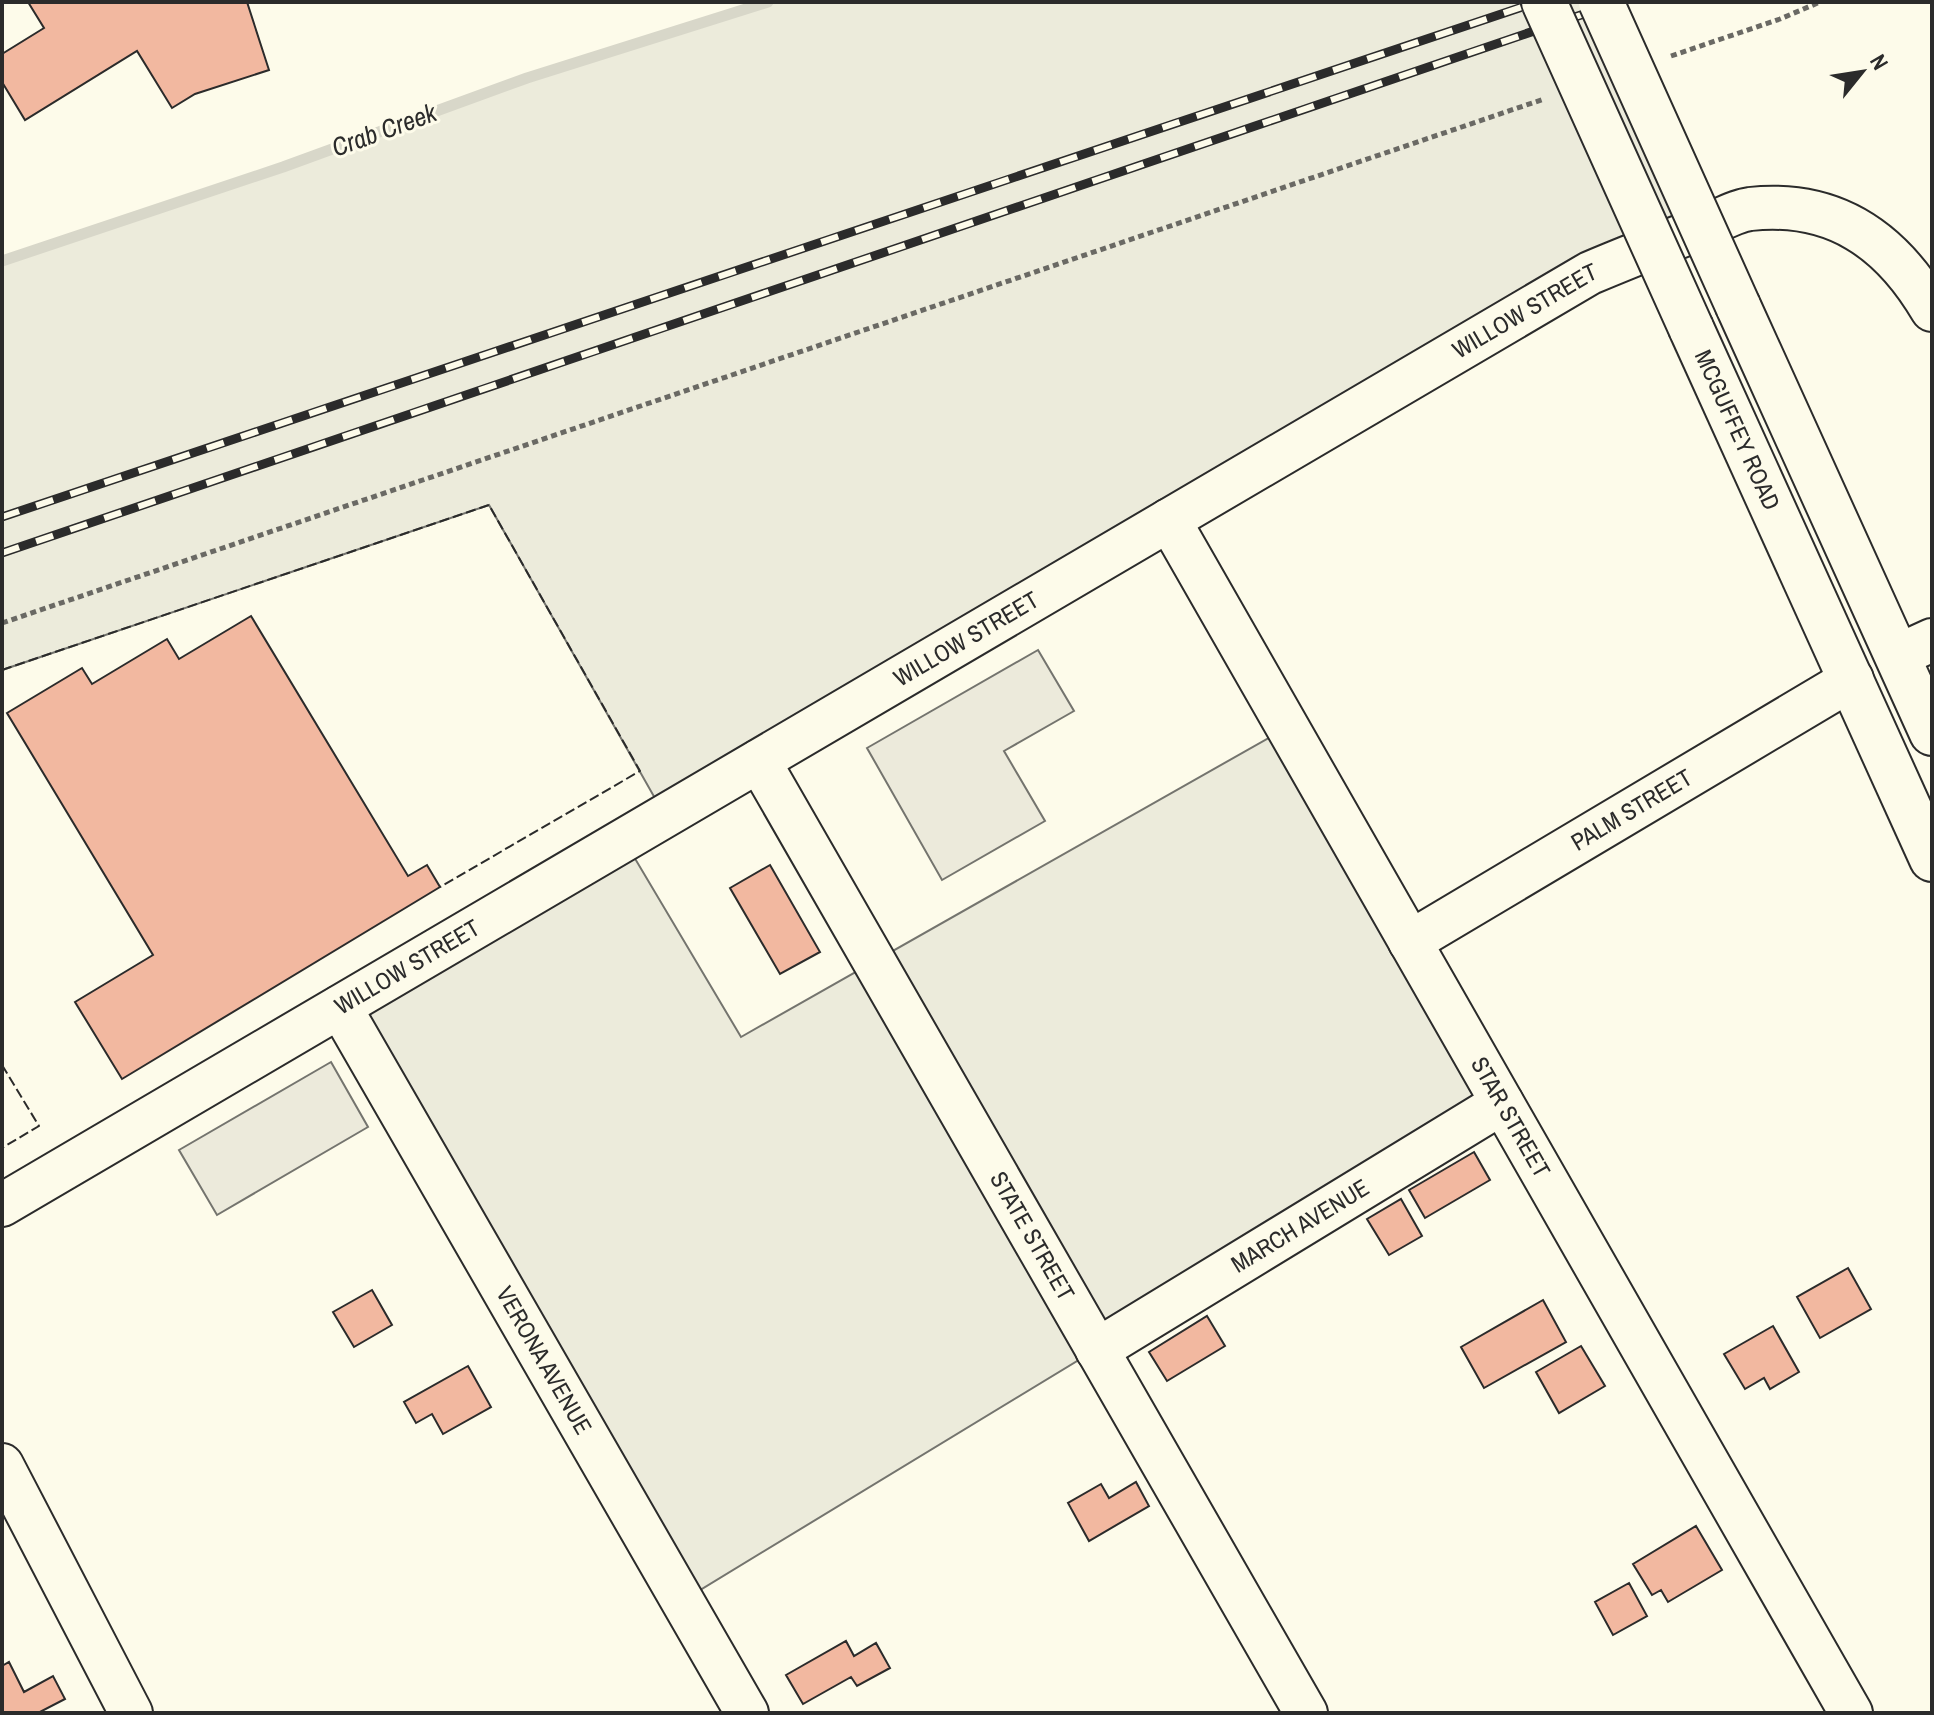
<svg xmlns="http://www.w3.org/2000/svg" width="1934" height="1715" font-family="'Archivo Narrow',sans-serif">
<rect width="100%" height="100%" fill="#fdfbea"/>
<!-- green -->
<path fill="#ecebdb" stroke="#74746e" stroke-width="2" d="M768 2H1599L1703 227 665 816 489 505 2 670V261L283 167 527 78Z
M1288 727 1502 1103 682 1601 340 1007 624 840 741 1037Z"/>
<!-- parking -->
<path fill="#eceadb" stroke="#74746e" stroke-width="2" d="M1038 650 1074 711 1004 751 1045 821 942 880 867 748Z
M331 1062 368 1127 217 1215 179 1150Z"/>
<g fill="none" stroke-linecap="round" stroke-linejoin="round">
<!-- stream -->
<path stroke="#d8d7c9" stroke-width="11" d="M2 261 283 167 527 78 768 2"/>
</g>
<!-- building -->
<path fill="#f2b8a0" stroke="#2b2b2b" stroke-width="2" d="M28 2H247L269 70 195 94 172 108 137 51 25 120 2 82V54L44 28Z
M251 616 408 876 427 865 440 887 122 1079 75 1002 153 955 7 713 82 668 92 684 167 639 179 659Z
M770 865 820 952 780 974 730 888Z
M1474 1152 1490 1180 1425 1218 1409 1190Z
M1401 1199 1422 1236 1389 1255 1367 1219Z
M1848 1268 1871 1309 1820 1338 1797 1297Z
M372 1290 392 1325 354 1347 333 1312Z
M1543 1300 1566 1342 1484 1388 1461 1347Z
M1207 1316 1225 1346 1167 1381 1149 1352Z
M1773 1326 1799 1372 1770 1389 1764 1378 1745 1389 1724 1354Z
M1581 1346 1605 1386 1559 1413 1536 1372Z
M468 1366 491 1407 443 1434 432 1414 416 1423 404 1402Z
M1136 1482 1149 1506 1089 1541 1068 1503 1101 1484 1109 1498Z
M1696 1526 1722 1570 1668 1602 1661 1590 1652 1595 1633 1564Z
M1629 1583 1647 1616 1613 1635 1595 1602Z
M846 1641 854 1656 876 1643 890 1668 857 1686 851 1677 803 1704 786 1675Z
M9 1662 24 1692 53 1676 65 1699 38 1713H2V1666Z"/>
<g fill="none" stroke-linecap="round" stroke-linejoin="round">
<!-- minor casing -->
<g stroke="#2b2b2b" stroke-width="46">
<g id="minor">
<path id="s1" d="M1169 520 1851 1713"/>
<path d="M1897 656 1932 640"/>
<path id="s2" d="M759 761 1306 1713"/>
<path id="s3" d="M1410 942 1852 679"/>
<path id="s4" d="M340 1007 747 1713"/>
<path id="s5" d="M2 1205 1590 273C1628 257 1666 242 1704 227 1718 221 1735 211 1750 209 1834 200 1891 240 1932 310"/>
<path id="s6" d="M1097 1350 1502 1103"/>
<path d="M2 1465 131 1713"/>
</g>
</g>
<!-- major casing -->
<g stroke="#2b2b2b" stroke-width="48">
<g id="major">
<path d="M1738 306 1932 733"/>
<path id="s7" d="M1691 328 1932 859"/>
</g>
</g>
<!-- path -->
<path stroke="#6a6964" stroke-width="5" stroke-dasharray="6 4" stroke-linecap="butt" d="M1671 56 1780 19 1820 2
M2 623 1544 99"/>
<!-- minor -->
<use href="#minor" stroke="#fdfbea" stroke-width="42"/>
<!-- major -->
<use href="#major" stroke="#fdfbea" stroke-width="44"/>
<!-- rail casing -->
<g stroke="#2b2b2b" stroke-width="9">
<path id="rail" d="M2 517 1537 2
M2 553 1619 2"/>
</g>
<!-- rail -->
<use href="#rail" stroke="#fdfbea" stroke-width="6" stroke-dasharray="18" stroke-linecap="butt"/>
<!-- major-bridge casing -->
<g stroke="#2b2b2b" stroke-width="48" stroke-linecap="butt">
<path id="major-bridge" d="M1544 2 1691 328
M1601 2 1738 306"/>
</g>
<!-- major-bridge -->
<use href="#major-bridge" stroke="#fdfbea" stroke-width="44"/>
<!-- fence -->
<path stroke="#2b2b2b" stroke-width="2" stroke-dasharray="10 4" stroke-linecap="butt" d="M2 670 489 505 640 771 440 887
M2 1065 39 1126 2 1148"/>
</g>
<g text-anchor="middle" stroke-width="6" stroke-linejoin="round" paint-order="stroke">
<!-- street labels -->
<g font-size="24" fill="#2b2b2b" stroke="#fdfbea">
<text dy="8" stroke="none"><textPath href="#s5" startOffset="1766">WILLOW STREET</textPath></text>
<text dy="8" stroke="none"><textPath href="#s7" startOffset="112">MCGUFFEY ROAD</textPath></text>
<text dy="8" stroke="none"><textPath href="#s5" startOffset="1118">WILLOW STREET</textPath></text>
<text dy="8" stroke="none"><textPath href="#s3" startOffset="258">PALM STREET</textPath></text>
<text dy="8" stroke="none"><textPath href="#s5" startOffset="470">WILLOW STREET</textPath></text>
<text dy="8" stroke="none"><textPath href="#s1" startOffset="688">STAR STREET</textPath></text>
<text dy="8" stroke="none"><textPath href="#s6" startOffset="238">MARCH AVENUE</textPath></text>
<text dy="8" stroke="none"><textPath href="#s2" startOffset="548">STATE STREET</textPath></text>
<text dy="8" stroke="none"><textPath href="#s4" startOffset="408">VERONA AVENUE</textPath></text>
</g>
<!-- water labels -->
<g font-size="26" font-style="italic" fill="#2b2b2b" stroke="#fdfbea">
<text transform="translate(384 130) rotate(-20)" y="9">Crab Creek</text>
</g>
</g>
<!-- border -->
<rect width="1934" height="1715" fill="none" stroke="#2b2b2b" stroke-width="8"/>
<!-- north arrow -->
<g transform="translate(1862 72) rotate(60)" stroke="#fdfbea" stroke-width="6" paint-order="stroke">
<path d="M0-6L14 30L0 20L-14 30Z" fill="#2b2b2b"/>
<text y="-12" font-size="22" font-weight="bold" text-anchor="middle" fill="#2b2b2b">N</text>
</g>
</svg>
